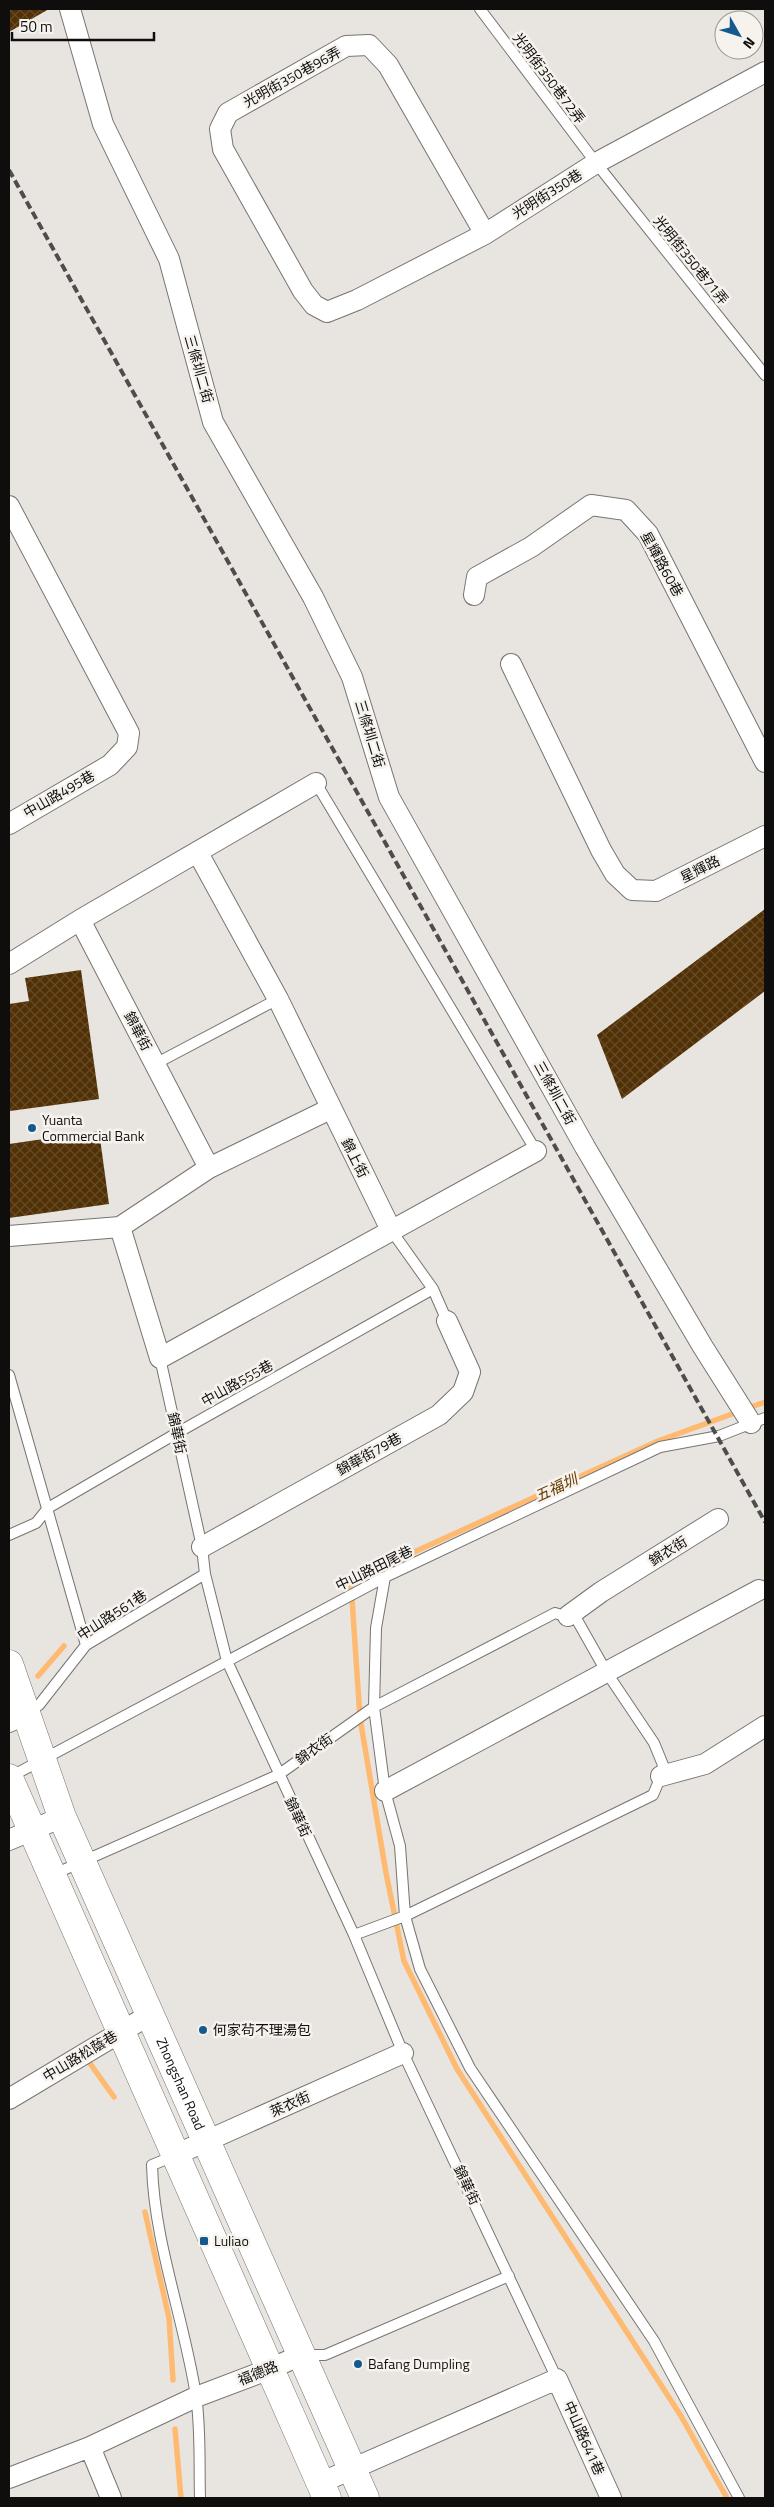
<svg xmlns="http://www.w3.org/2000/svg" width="774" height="2507" font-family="'Titillium Web','Noto Sans TC',sans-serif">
<defs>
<pattern id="building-cross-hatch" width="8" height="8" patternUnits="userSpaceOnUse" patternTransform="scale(1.25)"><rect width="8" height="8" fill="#513005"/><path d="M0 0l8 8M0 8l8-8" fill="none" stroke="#654b28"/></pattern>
</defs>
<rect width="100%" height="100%" fill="#e8e5e1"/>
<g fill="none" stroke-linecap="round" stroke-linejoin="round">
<!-- stream -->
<path stroke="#feba71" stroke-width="5.5" d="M38 1676 64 1646
M89 2062 114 2097
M145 2212 169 2318 173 2380
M175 2429 181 2498
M727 2498 681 2416 457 2069 404 1961 386 1873 360 1718 351 1584 379 1568 658 1441 765 1402"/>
</g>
<!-- building -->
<path fill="url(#building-cross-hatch)" d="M9 9H49L9 32Z
M765 909V991L622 1099 597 1035Z
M81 970 99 1099 10 1111 9 1004 29 1001 25 978Z
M99 1131 109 1204 9 1218V1144Z"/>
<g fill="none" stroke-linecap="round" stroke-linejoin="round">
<!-- lane casing -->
<g stroke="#777471" stroke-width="12">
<path id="lane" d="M480 9 596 163 765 375
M316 783 536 1151
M155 1064 278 999
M391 1230 433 1289 447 1321
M160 1358 202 1547 205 1574 227 1661 354 1935 403 2053 557 2379
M9 1375 86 1645
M9 1535 36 1523 48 1508 177 1433 433 1289
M385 1577 376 1628 374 1707 385 1791 400 1846 405 1916 420 1969 470 2068 654 2341 739 2498
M28 1712 39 1705 86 1645 205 1574
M10 1777 385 1577 660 1447 719 1436 765 1418
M52 1875 278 1775 374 1707 555 1613 577 1620 607 1673 654 1743 663 1765 661 1776 653 1795 405 1916 354 1935
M174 2156 152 2165C154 2243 184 2318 196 2396 201 2429 199 2465 200 2498
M304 2355H325L509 2276"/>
</g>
<!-- street casing -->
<g stroke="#777471" stroke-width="22">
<path id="street" d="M70 9 103 124 169 259 213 422 313 597 352 677 389 797 585 1147 703 1347 751 1423
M485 234 388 65 369 45 346 46 228 113 220 129 223 149 303 291 314 305 327 312 357 300 485 234 596 163 765 72
M9 506 129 733 127 747 110 765 9 824
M474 595 477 577 531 547 591 505 626 510 648 534 765 762
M511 664 601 850 615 874 632 890 656 891 765 836
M198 853 278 999 391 1230
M80 920 209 1168
M9 964 80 920 316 783
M120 1227 160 1358 536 1151
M9 1236 120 1227 209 1168 330 1109
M202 1547 439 1415 463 1392 470 1372 447 1321
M568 1616 601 1592 718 1519
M9 1722 25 1714
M661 1776 705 1764 765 1726
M385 1791 759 1590
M9 1840 62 1817
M9 2099 151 2014
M175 2155 403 2053
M90 2447 111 2498
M9 2478 90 2447 196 2397 270 2369 301 2355
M320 2483 557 2379 611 2498"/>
</g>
<!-- secondary casing -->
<g stroke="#777471" stroke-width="29">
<g id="secondary">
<path id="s1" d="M9 1664 62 1817 365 2498"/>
<path d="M9 1778 327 2498"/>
</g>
</g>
<!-- lane -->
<use href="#lane" stroke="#fff" stroke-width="10"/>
<!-- street -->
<use href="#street" stroke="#fff" stroke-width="20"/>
<!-- secondary -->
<use href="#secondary" stroke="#fff" stroke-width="28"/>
<!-- rail -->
<path stroke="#4f4d4b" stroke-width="4" stroke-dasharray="8 4" stroke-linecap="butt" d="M9 170 765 1522"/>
</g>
<!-- markers -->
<g fill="#145a8e" stroke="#f6f2ee" stroke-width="2">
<circle cx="32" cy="1128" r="5"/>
<circle cx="203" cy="2030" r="5"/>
<rect x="199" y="2236" width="10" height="10" rx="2.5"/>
<circle cx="358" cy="2364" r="5"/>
</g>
<g text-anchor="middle" stroke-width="5" stroke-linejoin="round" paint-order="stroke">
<!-- street labels -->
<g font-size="14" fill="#0f0e0c" stroke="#f6f2ee">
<text transform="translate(292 77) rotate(-29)" y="5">光明街350巷96弄</text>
<text transform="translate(549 78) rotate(53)" y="5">光明街350巷72弄</text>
<text transform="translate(547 194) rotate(-32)" y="5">光明街350巷</text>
<text transform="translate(691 260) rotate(51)" y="5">光明街350巷71弄</text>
<text transform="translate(199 369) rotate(74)" y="5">三條圳二街</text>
<text transform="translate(662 564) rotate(61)" y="5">星輝路60巷</text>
<text transform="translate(370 734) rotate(73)" y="5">三條圳二街</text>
<text transform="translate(59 794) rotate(-30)" y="5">中山路495巷</text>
<text transform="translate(700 869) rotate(-27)" y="5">星輝路</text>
<text transform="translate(138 1031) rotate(62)" y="5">錦華街</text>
<text transform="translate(555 1093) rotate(61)" y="5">三條圳二街</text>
<text transform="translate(355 1158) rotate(63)" y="5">錦上街</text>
<text transform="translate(237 1383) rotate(-29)" y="5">中山路555巷</text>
<text transform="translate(177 1433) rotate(78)" y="5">錦華街</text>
<text transform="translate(369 1454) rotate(-29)" y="5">錦華街79巷</text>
<text transform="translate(668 1551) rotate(-32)" y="5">錦衣街</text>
<text transform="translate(374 1568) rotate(-26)" y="5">中山路田尾巷</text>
<text transform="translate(112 1615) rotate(-33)" y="5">中山路561巷</text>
<text transform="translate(314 1749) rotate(-35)" y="5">錦衣街</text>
<text transform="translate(298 1817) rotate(65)" y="5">錦華街</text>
<text transform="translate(80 2056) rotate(-31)" y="5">中山路松蔭巷</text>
<text dy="5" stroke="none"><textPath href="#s1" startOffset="454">Zhongshan Road</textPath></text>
<text transform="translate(290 2104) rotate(-24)" y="5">萊衣街</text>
<text transform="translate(467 2185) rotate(65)" y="5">錦華街</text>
<text transform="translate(258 2373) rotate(-22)" y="5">福德路</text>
<text transform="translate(584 2438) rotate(66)" y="5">中山路641巷</text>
</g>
<!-- poi labels -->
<g font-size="14" fill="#0f0e0c" stroke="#f6f2ee" text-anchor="start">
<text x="42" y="1125">Yuanta<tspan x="42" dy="16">Commercial Bank</tspan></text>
<text x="213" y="2035">何家茍不理湯包</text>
<text x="214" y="2246">Luliao</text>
<text x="368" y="2369">Bafang Dumpling</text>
</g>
<!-- water labels -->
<g font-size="15" font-style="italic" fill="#663c00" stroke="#f6f2ee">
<text transform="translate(556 1488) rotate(-25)" y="5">五福圳</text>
</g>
</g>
<!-- border -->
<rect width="774" height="2507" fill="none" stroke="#0f0e0c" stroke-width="20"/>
<!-- north arrow -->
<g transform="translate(739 35) rotate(129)"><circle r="24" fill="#f6f2ee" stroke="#9a9794"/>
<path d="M0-4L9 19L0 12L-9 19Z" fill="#145a8e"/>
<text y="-8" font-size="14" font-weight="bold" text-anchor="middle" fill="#0f0e0c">N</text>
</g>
<!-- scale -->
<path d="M12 32v8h142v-8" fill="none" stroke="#0f0e0c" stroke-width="2.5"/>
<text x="20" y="32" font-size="15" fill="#0f0e0c" stroke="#f6f2ee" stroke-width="4" paint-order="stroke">50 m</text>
</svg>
